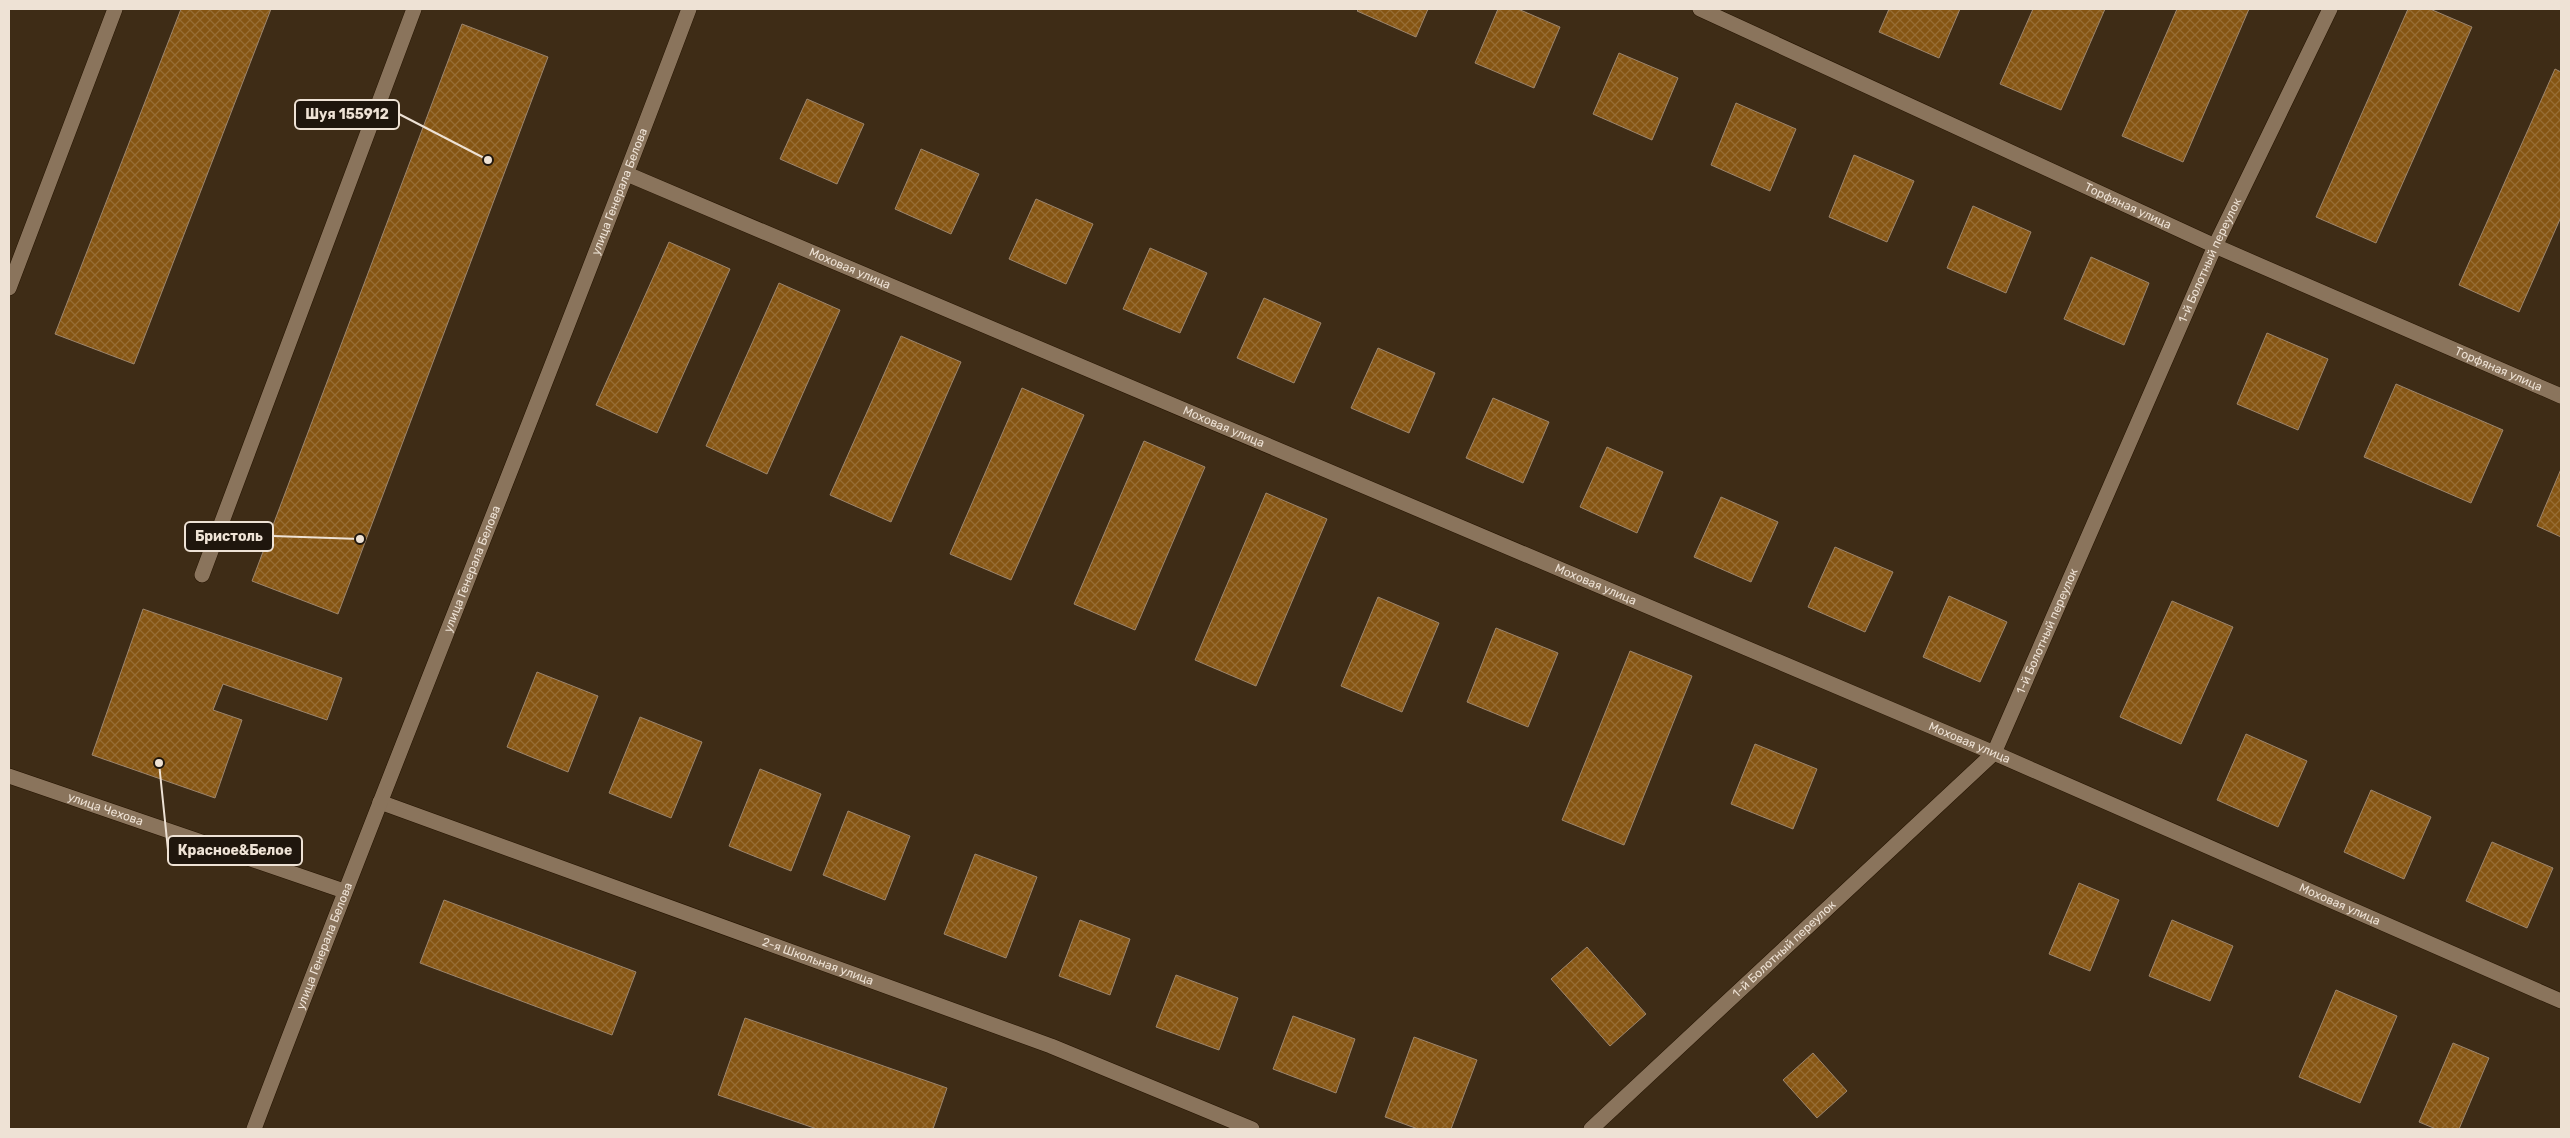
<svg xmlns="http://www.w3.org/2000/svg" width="2570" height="1138" font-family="Rubik,sans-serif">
<defs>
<pattern id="building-cross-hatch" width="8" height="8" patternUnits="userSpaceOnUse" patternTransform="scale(1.25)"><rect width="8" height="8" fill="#855513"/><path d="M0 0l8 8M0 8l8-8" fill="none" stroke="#976d34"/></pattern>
</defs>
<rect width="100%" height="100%" fill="#3e2c16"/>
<!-- building -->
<path fill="url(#building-cross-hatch)" stroke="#9c856d" d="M181 9H271L134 364 55 334Z
M1359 9H1428L1416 37 1357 11Z
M1498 9H1518L1560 27 1534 88 1475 63Z
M1889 9H1960L1939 58 1879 32Z
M2033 9H2105L2061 110 2000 84Z
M2177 9H2249L2183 162 2122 136Z
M2408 9H2430L2472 27 2376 243 2316 217Z
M462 24 548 57 338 614 252 581Z
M1619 53 1678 78 1652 140 1593 114Z
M2555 69 2561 72V217L2519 312 2459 285Z
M807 99 864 124 837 184 780 159Z
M1736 103 1796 129 1770 191 1711 165Z
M921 149 979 174 951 234 895 209Z
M1854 155 1914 181 1887 242 1829 217Z
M1036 199 1093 224 1066 284 1009 259Z
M1973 206 2031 232 2006 293 1947 268Z
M669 242 730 269 657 433 596 405Z
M1150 248 1207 273 1180 333 1123 309Z
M2091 257 2149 283 2124 345 2064 319Z
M779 283 840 310 767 474 706 446Z
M1264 298 1321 323 1294 383 1237 358Z
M2267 333 2328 359 2298 430 2237 404Z
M901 336 961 362 891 522 830 495Z
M1378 348 1435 373 1409 433 1351 408Z
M2396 384 2503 430 2471 503 2364 457Z
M1022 388 1084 415 1011 580 950 554Z
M1493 398 1549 422 1523 483 1466 458Z
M1144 441 1205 467 1135 630 1074 604Z
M1607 447 1663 472 1637 533 1580 507Z
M2561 469V537L2537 526Z
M1266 493 1327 519 1256 686 1195 660Z
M1721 497 1778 522 1751 582 1694 557Z
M1835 547 1893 572 1865 632 1808 607Z
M1949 596 2007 622 1980 682 1923 657Z
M1378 597 1439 623 1402 712 1341 686Z
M2172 601 2233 627 2181 744 2120 717Z
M143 609 342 678 327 720 223 684 213 710 242 720 215 798 92 755Z
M1496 628 1558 653 1528 727 1467 702Z
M1630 651 1692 676 1624 845 1562 820Z
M537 672 598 696 568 772 507 747Z
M640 717 702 742 671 818 609 793Z
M2246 734 2307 761 2278 827 2217 800Z
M1755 744 1817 769 1793 829 1731 804Z
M760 769 821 794 791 871 729 846Z
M2371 790 2431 817 2404 879 2344 852Z
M848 811 910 836 885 900 823 875Z
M2492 842 2553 868 2527 928 2466 901Z
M975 854 1037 877 1006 958 944 934Z
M2079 883 2119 900 2090 971 2049 954Z
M444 900 636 972 612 1035 420 963Z
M1080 920 1130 939 1110 995 1059 976Z
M2172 920 2233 946 2210 1001 2149 976Z
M1587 947 1646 1014 1610 1046 1551 979Z
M1176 975 1238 998 1219 1050 1156 1027Z
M2336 990 2397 1016 2360 1103 2299 1077Z
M1293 1016 1355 1039 1336 1093 1273 1069Z
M745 1018 947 1088 933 1129H817L718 1095Z
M1414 1037 1477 1060 1451 1129H1418L1385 1117Z
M2453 1043 2489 1058 2459 1129H2436L2419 1122Z
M1813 1053 1847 1091 1817 1118 1783 1080Z"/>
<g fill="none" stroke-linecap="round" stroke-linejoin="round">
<!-- minor casing -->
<g stroke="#251401" stroke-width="16">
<g id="minor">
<path id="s1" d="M1700 9 2215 246 2561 396"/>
<path id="s2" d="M627 174 1994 753 2561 1001"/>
<path d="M9 288 115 9"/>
<path d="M202 575 414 9"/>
<path id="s3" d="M9 776 344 891"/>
<path id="s4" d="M380 802 1051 1046 1252 1129"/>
<path id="s5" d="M254 1129C396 754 548 384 689 9"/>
<path id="s6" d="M1591 1129 1994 753 2215 246 2330 9"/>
</g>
</g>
<!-- minor -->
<use href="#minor" stroke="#8a745c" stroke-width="15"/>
</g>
<g text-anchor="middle" stroke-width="4.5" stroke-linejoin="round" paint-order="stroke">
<!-- street labels -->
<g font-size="12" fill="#eee2d5" stroke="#1f160d">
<text dy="4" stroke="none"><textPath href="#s5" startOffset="1006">улица Генерала Белова</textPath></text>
<text dy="4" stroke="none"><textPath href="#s1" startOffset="471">Торфяная улица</textPath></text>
<text dy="4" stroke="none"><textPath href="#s6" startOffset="1089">1-й Болотный переулок</textPath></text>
<text dy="4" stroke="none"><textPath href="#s2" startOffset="242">Моховая улица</textPath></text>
<text dy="4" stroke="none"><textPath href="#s1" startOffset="876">Торфяная улица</textPath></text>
<text dy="4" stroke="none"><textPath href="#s2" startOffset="648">Моховая улица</textPath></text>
<text dy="4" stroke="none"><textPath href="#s5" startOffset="601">улица Генерала Белова</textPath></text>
<text dy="4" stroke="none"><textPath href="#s2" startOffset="1052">Моховая улица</textPath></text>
<text dy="4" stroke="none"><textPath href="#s6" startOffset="684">1-й Болотный переулок</textPath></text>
<text dy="4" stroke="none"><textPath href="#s2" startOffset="1458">Моховая улица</textPath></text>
<text dy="4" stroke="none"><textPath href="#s3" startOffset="102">улица Чехова</textPath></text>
<text dy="4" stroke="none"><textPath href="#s2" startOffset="1862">Моховая улица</textPath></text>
<text dy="4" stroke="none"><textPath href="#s5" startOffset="196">улица Генерала Белова</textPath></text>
<text dy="4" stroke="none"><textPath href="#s6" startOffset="264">1-й Болотный переулок</textPath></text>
<text dy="4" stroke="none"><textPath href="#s4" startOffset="466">2-я Школьная улица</textPath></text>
</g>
</g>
<!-- callouts -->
<path fill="none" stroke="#eee2d5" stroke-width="2" d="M488 160L399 114M360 539L273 536M159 763L168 850"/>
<g fill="#eee2d5" stroke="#1f160d" stroke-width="2">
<circle cx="488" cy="160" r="5"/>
<circle cx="360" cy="539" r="5"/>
<circle cx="159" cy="763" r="5"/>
</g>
<g fill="#1f160d" stroke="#eee2d5" stroke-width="2">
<rect x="295" y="100" width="104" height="29" rx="5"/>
<rect x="185" y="522" width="88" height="29" rx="5"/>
<rect x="168" y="836" width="134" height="29" rx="5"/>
</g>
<g font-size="14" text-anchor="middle" font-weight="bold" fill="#eee2d5">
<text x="347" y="119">Шуя 155912</text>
<text x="229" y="541">Бристоль</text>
<text x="235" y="855">Красное&amp;Белое</text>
</g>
<!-- border -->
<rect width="2570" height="1138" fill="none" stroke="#eee2d5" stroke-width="20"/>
</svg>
